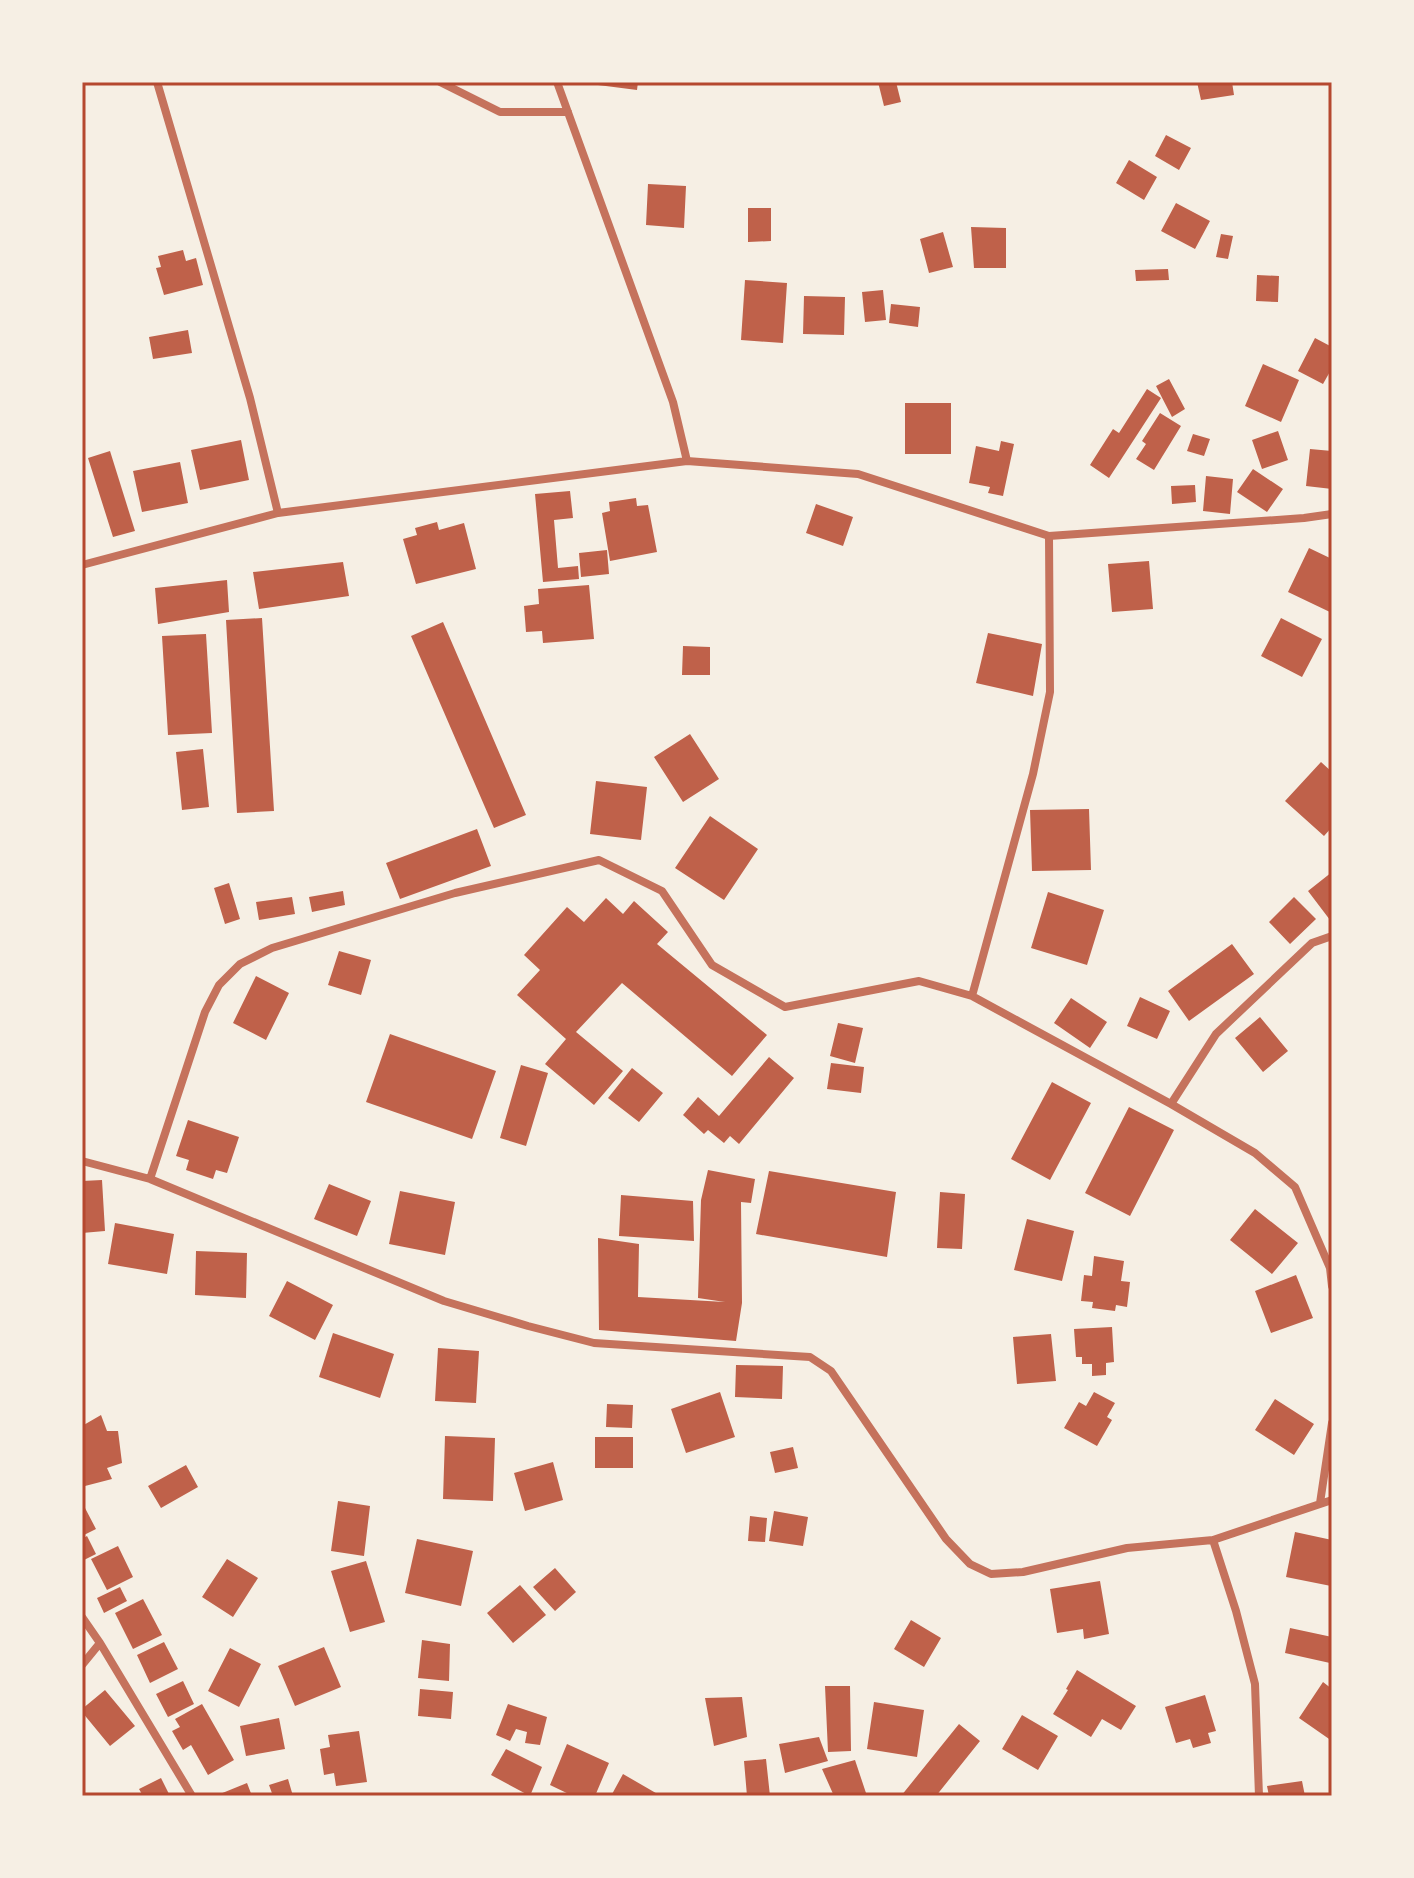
<svg xmlns="http://www.w3.org/2000/svg" width="1414" height="1878" font-family="Signika,sans-serif">
<rect width="100%" height="100%" fill="#f6efe4"/>
<!-- building -->
<path fill="#bf614a" d="M598 82H638L637 90 598 85Z
M878 82H896L901 102 884 106Z
M1197 82H1232L1234 95 1201 100Z
M1166 135 1191 148 1179 170 1155 156Z
M1129 160 1157 177 1144 200 1116 183Z
M648 184 686 186 684 228 646 225Z
M1176 203 1210 221 1195 249 1161 231Z
M748 208H771V241L748 242Z
M971 227 1006 228V268H974Z
M943 232 953 267 929 273 920 239Z
M1221 234 1233 236 1228 259 1216 257Z
M183 250 186 261 196 258 203 285 164 295 156 268 161 267 158 256Z
M1168 269 1169 280 1136 281 1135 270Z
M1257 275 1279 276 1278 302 1256 301Z
M745 280 787 283 783 343 741 340Z
M883 290 886 320 865 322 862 292Z
M804 296 845 297 844 335 803 334Z
M891 304 920 307 918 327 889 323Z
M188 330 192 353 153 359 149 337Z
M1315 338 1332 347V368L1323 384 1298 371Z
M1263 364 1299 380 1281 422 1245 406Z
M1169 379 1185 409 1172 417 1156 386Z
M1147 389 1161 398 1109 478 1090 465 1113 429 1119 433Z
M905 403H951V454H905Z
M1160 413 1181 426 1154 470 1136 459 1146 444 1142 441Z
M1278 431 1288 460 1262 469 1252 440Z
M1193 434 1210 439 1204 456 1187 451Z
M241 440 249 480 200 490 191 450Z
M1001 441 1014 444 1003 496 988 493 990 487 969 483 976 446 999 451Z
M1310 449 1332 451V489L1306 486Z
M110 451 135 531 113 537 88 458Z
M180 462 188 503 142 512 133 471Z
M1253 469 1283 489 1267 512 1237 492Z
M1206 476 1233 479 1230 514 1203 511Z
M1195 485 1196 502 1172 504 1171 486Z
M570 491 573 518 554 520 558 568 578 566 579 579 543 582 535 494Z
M636 498 637 506 648 505 657 552 610 561 602 513 610 511 609 502Z
M816 504 853 517 843 546 806 533Z
M437 522 439 530 464 523 476 569 416 584 403 539 417 535 415 528Z
M1309 548 1332 559V613L1288 592Z
M607 550 609 574 581 577 579 553Z
M1149 561 1153 609 1112 612 1108 564Z
M343 562 349 596 259 609 253 572Z
M227 580 229 612 158 624 155 588Z
M589 585 594 639 543 643 542 631 526 632 524 606 539 604 538 589Z
M262 618 274 811 237 813 226 620Z
M1281 618 1322 639 1302 677 1261 656Z
M443 622 526 815 494 828 411 636Z
M988 633 1042 644 1033 696 976 683Z
M206 634 212 733 168 735 162 636Z
M683 646 710 647V675H682Z
M690 734 719 779 683 802 654 757Z
M203 749 209 807 182 810 176 752Z
M1321 762 1332 772V827L1324 836 1285 801Z
M596 781 647 787 641 840 590 834Z
M1089 809 1091 870 1032 871 1030 810Z
M710 816 758 849 724 900 675 868Z
M477 829 491 866 400 899 386 863Z
M1332 872V918L1330 920 1308 891Z
M229 883 240 919 225 924 214 888Z
M343 891 345 905 312 912 309 897Z
M1048 892 1104 910 1087 965 1031 948Z
M292 897 295 914 259 920 256 902Z
M1294 897 1316 919 1290 944 1269 922Z
M606 898 623 914 634 901 668 932 657 944 767 1035 732 1076 622 983 576 1032 623 1071 594 1105 545 1064 566 1039 517 995 540 970 524 955 567 907 584 922Z
M1232 944 1254 974 1189 1021 1168 991Z
M339 951 371 960 361 995 328 985Z
M256 976 289 993 266 1040 233 1023Z
M1140 997 1170 1011 1157 1039 1127 1026Z
M1071 998 1107 1022 1090 1048 1054 1023Z
M1260 1017 1288 1051 1263 1072 1235 1038Z
M838 1023 863 1028 855 1063 830 1056Z
M390 1034 496 1071 472 1139 366 1102Z
M769 1057 794 1078 739 1144 730 1136 724 1143 708 1130 704 1134 683 1115 698 1097 719 1116Z
M831 1063 864 1067 861 1093 827 1089Z
M521 1065 548 1073 526 1146 500 1138Z
M632 1068 663 1093 639 1122 608 1098Z
M1052 1082 1091 1103 1050 1180 1011 1159Z
M1129 1107 1174 1130 1130 1216 1085 1193Z
M188 1120 239 1137 227 1173 216 1170 213 1179 186 1170 189 1160 176 1156Z
M708 1170 755 1179 751 1203 741 1202 742 1303 736 1341 599 1330 598 1238 639 1244 638 1297 725 1302 698 1298 701 1200Z
M769 1171 896 1192 887 1257 756 1234Z
M102 1180 105 1231 82 1233V1181Z
M329 1184 371 1201 357 1236 314 1219Z
M400 1191 455 1202 445 1255 389 1244Z
M940 1192 965 1194 962 1249 937 1248Z
M621 1195 693 1201 694 1241 619 1236Z
M1255 1209 1298 1243 1272 1274 1230 1240Z
M1027 1219 1074 1231 1062 1281 1014 1270Z
M115 1223 174 1234 167 1274 108 1264Z
M196 1251 247 1253 246 1298 195 1295Z
M1094 1256 1124 1261 1121 1281 1130 1282 1127 1307 1116 1305 1115 1311 1092 1308 1093 1302 1081 1301 1084 1275 1092 1276Z
M1296 1275 1313 1318 1271 1333 1255 1291Z
M287 1281 333 1305 315 1340 269 1316Z
M1112 1327 1114 1362 1106 1363V1375L1092 1376V1364H1082V1357H1076L1074 1329Z
M333 1333 394 1354 380 1398 319 1377Z
M1051 1334 1056 1381 1017 1384 1013 1337Z
M438 1348 479 1351 476 1403 435 1401Z
M736 1365 783 1366 782 1399 735 1397Z
M720 1392 735 1437 686 1453 671 1409Z
M1094 1392 1115 1403 1107 1417 1112 1420 1097 1446 1064 1428 1079 1402 1086 1406Z
M1275 1399 1314 1424 1294 1455 1255 1430Z
M607 1404 633 1405 632 1428 606 1427Z
M101 1415 107 1431H118L122 1463 107 1468 112 1479 85 1486 82 1479V1426Z
M445 1436 495 1438 493 1501 443 1499Z
M595 1437H633V1468H595Z
M793 1447 798 1468 775 1473 770 1452Z
M553 1462 563 1500 525 1511 514 1473Z
M186 1465 198 1487 161 1508 148 1486Z
M338 1501 370 1506 364 1556 331 1551Z
M85 1508 96 1529 82 1536V1510Z
M774 1511 808 1517 803 1546 769 1541Z
M750 1516 767 1518 765 1542 748 1541Z
M1295 1532 1332 1540 1331 1586 1286 1577Z
M87 1536 96 1554 82 1561V1539Z
M417 1539 473 1551 461 1606 405 1593Z
M118 1546 133 1577 107 1590 91 1559Z
M227 1559 258 1578 233 1617 202 1597Z
M366 1561 385 1622 350 1632 331 1571Z
M555 1568 576 1592 555 1611 533 1587Z
M1100 1581 1109 1634 1084 1639 1083 1629 1057 1633 1050 1589Z
M520 1585 546 1615 513 1643 487 1613Z
M120 1587 127 1601 104 1613 97 1598Z
M143 1599 162 1635 133 1649 115 1613Z
M911 1620 941 1638 924 1667 894 1649Z
M1290 1628 1332 1637 1330 1663 1285 1653Z
M422 1640 450 1644 449 1681 418 1678Z
M164 1642 178 1669 150 1683 137 1655Z
M324 1647 341 1687 295 1706 278 1666Z
M230 1648 261 1664 239 1707 208 1691Z
M1077 1670 1136 1706 1121 1730 1102 1719 1091 1737 1053 1714 1068 1690 1066 1689Z
M183 1681 194 1704 168 1717 156 1694Z
M1323 1682 1332 1689V1741L1299 1718Z
M825 1686H850L851 1751 828 1752Z
M420 1689 453 1692 451 1719 418 1716Z
M105 1690 135 1726 110 1746 82 1712V1709Z
M1205 1695 1216 1731 1208 1733 1211 1743 1193 1748 1190 1739 1176 1743 1165 1707Z
M742 1697 747 1737 714 1746 705 1698Z
M874 1702 924 1710 917 1757 867 1749Z
M202 1704 234 1760 208 1775 191 1745 183 1750 172 1731 180 1727 175 1719Z
M508 1704 547 1717 540 1745 525 1743 527 1732 516 1729 510 1741 496 1735Z
M1022 1715 1058 1736 1038 1770 1002 1749Z
M279 1718 285 1749 246 1756 240 1726Z
M959 1724 980 1741 936 1796H901Z
M359 1731 367 1782 336 1786 334 1773 324 1775 320 1749 330 1747 328 1735Z
M819 1737 828 1761 785 1773 779 1744Z
M567 1744 609 1763 595 1796H573L550 1785Z
M506 1749 542 1767 530 1796 491 1775Z
M766 1759 770 1796H747L744 1761Z
M855 1760 867 1796H834L822 1769Z
M623 1774 661 1796H611Z
M161 1778 170 1796H143L139 1789Z
M288 1779 293 1796H273L269 1785Z
M1302 1781 1305 1796H1269L1267 1786Z
M247 1783 252 1796H215Z"/>
<g fill="none" stroke-linecap="round" stroke-linejoin="round">
<!-- minor -->
<path stroke="#c5725c" stroke-width="8" d="M157 82 250 398 278 513
M440 82 500 112H568
M557 82 673 402 687 461
M82 565 278 513 687 461 858 474 1049 536 1304 518 1332 514
M972 996 1033 774 1050 692 1049 536
M1171 1104 1216 1034 1312 943 1332 936
M82 1161 150 1179 444 1301 528 1326 594 1343 810 1357 831 1371 946 1539 970 1564 991 1574 1023 1572 1127 1548 1213 1540 1332 1500
M150 1179 205 1012 219 985 240 964 272 948 455 893 599 860 662 891 712 965 785 1007 919 981 972 996 1171 1104 1255 1153 1295 1187 1330 1268 1332 1286
M1320 1503 1332 1423
M1213 1540 1236 1611 1255 1684 1259 1796
M82 1617 100 1643 192 1796
M82 1665 100 1643"/>
</g>
<!-- border -->
<rect width="1414" height="1878" fill="none" stroke="#f6efe4" stroke-width="168"/>
<rect x="84" y="84" width="1246" height="1710" fill="none" stroke="#b5482f" stroke-width="3"/>
</svg>
